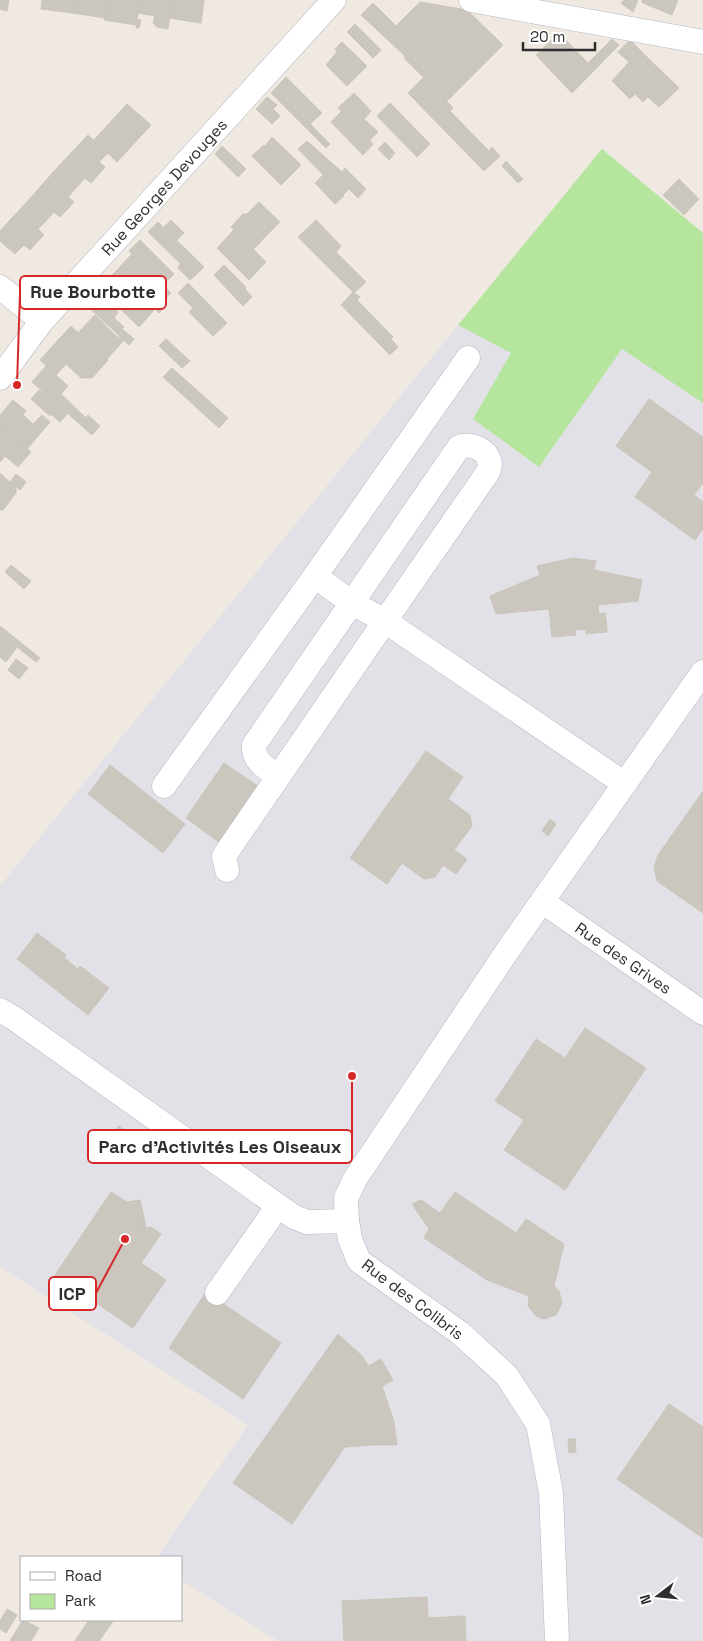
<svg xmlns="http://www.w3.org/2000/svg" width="703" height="1641" font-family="'Space Grotesk',sans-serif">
<rect width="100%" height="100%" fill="#efe9e1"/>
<!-- industrial -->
<path fill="#e3e1e8" d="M602 149 703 233V1641H278L181 1580V1557H157L248 1425 0 1267V886Z"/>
<!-- green -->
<path fill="#b6e59e" d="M602 149 703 233V403L622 349 539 467 473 419 511 353 458 325Z"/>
<!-- building -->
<path fill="#cbc7bf" stroke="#cbc5ba" d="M0 0H9L7 11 0 9Z
M42 0H75L73 13 41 9Z
M75 0H107L105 18 73 13Z
M107 0H140L138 13 106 8Z
M140 0H172L168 29 157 27 153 23 155 16 138 13Z
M172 0H204L201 23 169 18Z
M624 0H638L633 12 621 3Z
M642 0H678L672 15 643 3Z
M420 2 467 10 503 45 447 101 404 58 405 56 361 15 373 3 396 26Z
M106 8 138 13 136 25 104 20Z
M137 19 141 20 139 28H136Z
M355 24 381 50 373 58 347 32Z
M559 33 588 63 612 39 619 45 572 93 536 55Z
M630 40 650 60 621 90 612 81 629 62 618 52Z
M342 42 367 66 347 86 326 65 337 52 335 49Z
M650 60 679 88 659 107 648 97 643 102 635 94 630 99 621 90Z
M286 77 322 113 310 124 330 144 326 148 271 93Z
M423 78 453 108 450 111 489 151 492 147 500 156 484 171 408 93Z
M354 93 371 111 364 119 378 132 370 140 338 108Z
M267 97 277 105 273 109 280 116 272 124 256 109Z
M390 103 430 144 417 157 377 116Z
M127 104 151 125 117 162 94 140Z
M341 112 373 144 363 155 331 122Z
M88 135 108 153 99 162 105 167 98 175 72 152Z
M272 137 301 165 292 174 289 171 278 182 255 159Z
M307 141 342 172 345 168 366 189 358 198 349 189 343 195 298 149Z
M385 142 395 153 389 160 378 149Z
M264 145 266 148 255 159 252 156Z
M222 146 246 169 238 177 215 154Z
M72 152 98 175 91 183 85 178 76 188 56 169Z
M506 161 523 179 518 183 502 166Z
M56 169 76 188 68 197 74 202 67 210 41 186Z
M289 171 292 174 281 185 278 182Z
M323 175 344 196 335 204 315 183Z
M679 179 699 199 684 215 663 195Z
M41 186 67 210 60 217 54 212 46 221 26 203Z
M259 202 280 222 266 236 243 214H247Z
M26 203 46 221 38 229 44 235 37 242 11 219Z
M243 214 266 236 253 250 231 227Z
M11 219 37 242 30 250 24 245 15 254 0 241V231Z
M171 220 184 233 177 240 164 227Z
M316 220 341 246 336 252 366 282 354 293 298 237Z
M158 222 204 267 197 274 186 263 183 266 148 232Z
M234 230 266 262 249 280 217 248Z
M140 240 174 274 163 285 129 251Z
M132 254 153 275 146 282 164 300 155 309 116 271Z
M186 263 197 274 190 280 178 268 180 264 183 266Z
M224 265 246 287 245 289 252 297 243 306 214 275Z
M116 271 155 309 139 327 99 288Z
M153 275 171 293 164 300 146 282Z
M188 283 227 323 213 336 189 312 193 308 178 293Z
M94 289 118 312 114 318 124 327 122 329 134 339 129 345 82 301Z
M353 292 360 297 357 300 393 337 391 339 398 347 390 355 341 305Z
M161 304 164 307 159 313 155 309Z
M95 315 116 336 124 340 107 359 79 332Z
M71 326 108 360 92 378H81L66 364 56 375 40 360Z
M166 339 190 361 182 368 159 346Z
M46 366 68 386 61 394 86 418 88 415 100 426 92 435 32 382Z
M172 368 228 418 219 428 163 377Z
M39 390 68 413 60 422 51 414 50 416 31 399Z
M649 399 703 437V483L694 495 703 502V529L695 540 635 497 652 472 616 446Z
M13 400 26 411 23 415 33 424 42 415 50 422 27 449 0 425V415Z
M0 425 31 452 18 467 5 456 0 462Z
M0 473 16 488V493L3 510H0Z
M16 474 26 482 20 490 10 482Z
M573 558 596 561 594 570 642 580 638 601 598 605 599 614 605 613 606 619 594 633 586 634V629L575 630 576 635 552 637 549 609 496 614 490 596 540 575 537 566Z
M11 565 31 581 24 589 5 572Z
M606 619 607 632 594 633Z
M0 626 40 658 36 662 17 647 6 662 0 657Z
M16 659 28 668 19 679 8 670Z
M426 751 463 777 448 799 470 815 472 826 454 850 388 804Z
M224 763 259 787 220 843 186 818Z
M110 765 185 824 163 853 88 794Z
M703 791V913L657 881 662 874 660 864 664 859 658 855Z
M388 804 467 859 456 874 443 865 435 877 424 879 402 863 387 884 350 858Z
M550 819 556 824 548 836 542 831Z
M658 855 664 859 660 864 662 874 657 881 654 868Z
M37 933 66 955 64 958 78 969 80 966 109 988 88 1015 17 959Z
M585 1028 646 1068 565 1190 504 1150 524 1120 495 1101 536 1039 565 1058Z
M119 1126 129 1134 122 1145 111 1137Z
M111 1192 127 1202 140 1200 144 1217 137 1219 139 1230 151 1227 161 1234 141 1263 166 1280 133 1328 55 1275Z
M455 1192 516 1233 526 1219 564 1244 554 1286 559 1291 562 1303 556 1315 544 1319 536 1316 528 1306 529 1296 487 1280 424 1238 429 1229 412 1204 421 1200 440 1213Z
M144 1217 146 1228 139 1230 137 1219Z
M206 1292 281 1343 243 1399 169 1348Z
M338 1334 362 1356 382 1386 394 1422 397 1445H372V1435L351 1438 292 1524 233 1483Z
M381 1359 393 1380 382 1386 369 1366Z
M669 1404 703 1427V1538L617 1479Z
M372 1435V1445L345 1447 351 1438Z
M568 1439H575L576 1452 569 1453Z
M427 1597 428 1618 465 1616 466 1641H344L342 1601Z
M7 1609 17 1615 6 1633 0 1629V1621Z
M23 1620 39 1628 31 1641H10Z
M89 1620H114L99 1641H75Z"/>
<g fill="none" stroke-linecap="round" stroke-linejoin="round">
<!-- minor casing -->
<g stroke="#b4b7c1" stroke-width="25">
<g id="minor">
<path d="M471 0 703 42"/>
<path d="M0 287 42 321"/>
<path id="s1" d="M0 378 42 321 334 0"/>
<path d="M315 576 468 358"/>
<path d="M164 786 315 576 352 603 385 621 488 472C496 455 475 441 459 447L254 745C253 762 266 768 279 776"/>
<path d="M227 870 224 856 385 621 625 784"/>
<path id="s2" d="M543 902 703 1013"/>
<path d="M0 1010 15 1019 294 1217 307 1222 347 1221"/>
<path d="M217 1293 278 1206"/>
<path d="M557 1641 551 1493 538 1424 507 1376 482 1353 460 1333 359 1261 350 1239 347 1221 346 1198 355 1179 508 950 703 672"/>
</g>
</g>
<!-- minor -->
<use href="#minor" stroke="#fff" stroke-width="24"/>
</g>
<g text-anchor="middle" stroke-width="4.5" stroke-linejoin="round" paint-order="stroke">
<!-- street labels -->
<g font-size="16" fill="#2e2e2e" stroke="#fff">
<text dy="6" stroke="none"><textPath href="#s1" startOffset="252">Rue Georges Devouges</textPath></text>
<text dy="6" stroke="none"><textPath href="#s2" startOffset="98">Rue des Grives</textPath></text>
<text transform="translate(413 1299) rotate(37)" y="6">Rue des Colibris</text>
</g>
</g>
<!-- callouts -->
<path fill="none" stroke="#d62828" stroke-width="2" d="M17 385L20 292M352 1076L352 1147M125 1239L96 1293"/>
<g fill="#d62828" stroke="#fff" stroke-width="2">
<circle cx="17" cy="385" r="5"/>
<circle cx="352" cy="1076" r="5"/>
<circle cx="125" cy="1239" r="5"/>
</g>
<g fill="#fff" stroke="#d62828" stroke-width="2">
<rect x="20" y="276" width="146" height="33" rx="5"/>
<rect x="88" y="1130" width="264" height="33" rx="5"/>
<rect x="49" y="1277" width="47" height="33" rx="5"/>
</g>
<g font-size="18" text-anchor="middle" font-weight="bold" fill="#2e2e2e">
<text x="93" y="298">Rue Bourbotte</text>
<text x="220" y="1153">Parc d'Activités Les Oiseaux</text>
<text x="72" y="1300">ICP</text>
</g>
<!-- legend -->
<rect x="20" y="1556" width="162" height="65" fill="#ffffff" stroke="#ababab"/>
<rect x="30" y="1572" width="25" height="8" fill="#ffffff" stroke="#ababab"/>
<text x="65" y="1581" font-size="15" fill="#2e2e2e">Road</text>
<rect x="30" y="1594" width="25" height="15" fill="#b6e59e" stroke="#ababab"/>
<text x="65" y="1606" font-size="15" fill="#2e2e2e">Park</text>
<!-- north arrow -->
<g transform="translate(658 1596) rotate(254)" stroke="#ffffff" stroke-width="4" paint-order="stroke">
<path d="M0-4L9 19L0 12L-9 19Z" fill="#2e2e2e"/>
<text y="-8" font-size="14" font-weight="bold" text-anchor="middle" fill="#2e2e2e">N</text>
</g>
<!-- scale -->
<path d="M523 42v8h72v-8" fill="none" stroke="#2e2e2e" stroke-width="2.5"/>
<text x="530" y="42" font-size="15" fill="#2e2e2e" stroke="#ffffff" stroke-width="4" paint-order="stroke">20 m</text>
</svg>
